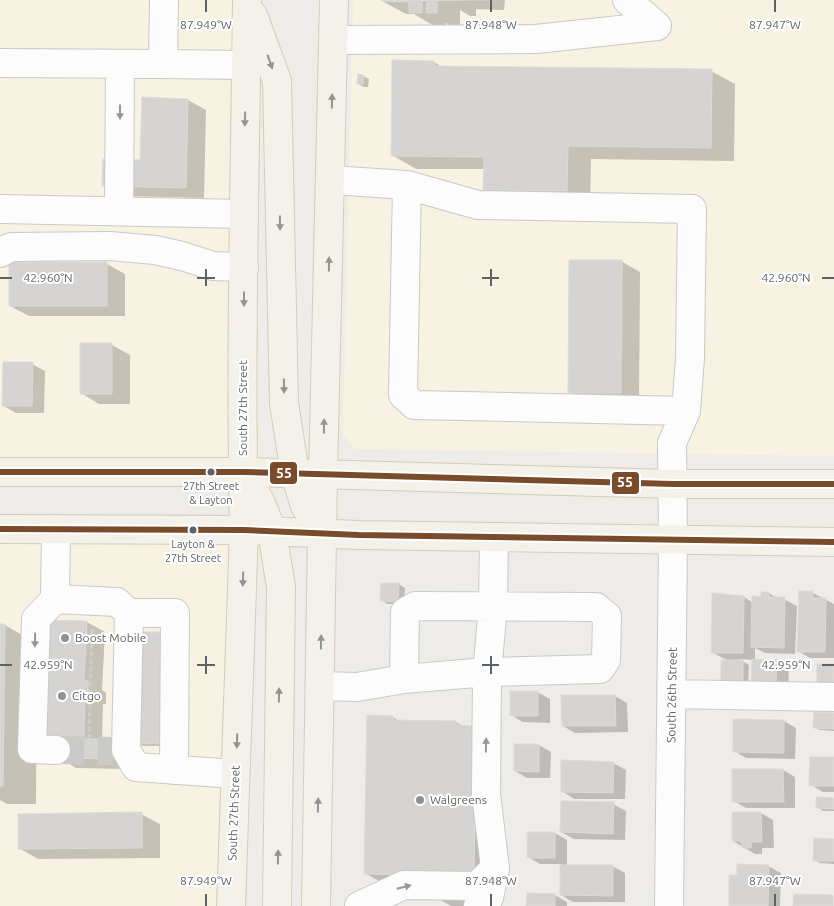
<svg xmlns="http://www.w3.org/2000/svg" width="834" height="906" font-family="Ubuntu,sans-serif">
<rect width="100%" height="100%" fill="#eeece8"/>
<!-- commercial -->
<path fill="#f7f2e1" d="M0 0H247L243 472H0Z
M353 0H834V456L355 449 343 433Z
M0 529 244 530 231 906H0Z"/>
<!-- shadow -->
<path fill="#0003" d="M505 0 504 10 476 9V16H470L460 10V26H451L446 23 445 26H434L414 14H406L382 1Z
M434 62 444 68 711 71 735 84 734 161 591 159 590 204 485 194V169H416L392 155Z
M363 76 369 79 368 87H364L358 84Z
M143 99 188 100 206 110 204 198 122 196 142 161Z
M621 261 640 272 639 403H587L569 392Z
M107 264 125 274V316H29L10 306Z
M82 345H112L130 355V404H99L81 393Z
M32 364 45 371 44 413H16L4 406Z
M382 584H399L405 588 404 604H387L382 600Z
M769 593 777 598 784 599 797 606 795 654 765 653 755 648V661H776L789 668 788 693 764 692 753 660 739 659 749 665 748 687H728V661L712 652 744 597 753 603Z
M813 593 834 604V658H810L798 651Z
M87 622 105 632 102 690 106 693V704H103L102 740 131 769 76 768 58 757Z
M0 625H5L37 644 36 804H7L0 800Z
M164 633 168 746H143L137 743Z
M537 692 550 699V723L523 722 511 715Z
M615 696 627 703 628 732 575 733 563 726Z
M834 714V731L820 730 814 727Z
M393 717 399 721 456 722 464 727H476L483 906H451L430 894 389 887 365 873Z
M784 721 796 728 795 759 746 758 734 751Z
M539 745 551 752 550 778H527L515 771Z
M834 758V792H823L811 785Z
M613 763 626 770 625 799H574L562 791Z
M783 770 795 777V808H746L734 801Z
M834 799V811H823L817 807Z
M613 804 626 811 625 840 574 839 561 832Z
M761 813 773 820 774 848H762V854H755L733 841Z
M141 814 160 824V858L38 859 19 848Z
M555 833 567 840V866H612L625 873V902H573L561 895V864H540L528 857Z
M834 840V864L820 863 814 860Z
M768 866 781 873 780 906H730L738 876Z
M555 895 567 902V906H528Z"/>
<!-- building -->
<path fill="#d5d4d2" stroke="#dddbd7" d="M381 0H422V13H409V2L381 1Z
M427 0H437V13H426Z
M392 60 434 61V66L712 69 711 148 568 146 567 191 494 190V195L483 194 484 157 391 156Z
M358 74 363 75V84H357Z
M142 97 188 99 186 188 102 186 103 159 140 160Z
M569 260H622L621 393H568Z
M9 262H107V306H9Z
M80 343H112V394H80Z
M3 362H33L32 406H2Z
M381 583H399L398 602 380 601Z
M799 591H813V598H826L825 652H797Z
M761 592H769V597H785L784 648 751 647 752 596 761 597Z
M712 593 744 596 743 653H711Z
M43 620 87 621 84 681H88V694H85L84 739H114L113 759 56 758 42 741Z
M0 624H5L3 786H0Z
M139 632H165L163 744 136 743Z
M752 659 777 660 776 687 751 686Z
M721 660H743V685L721 684Z
M817 664H834V688H817Z
M510 691H538V716H510Z
M561 695H615L616 726H562Z
M814 712 834 713V729L813 728Z
M367 715 393 716V720L456 721V725L476 726 474 876 364 874Z
M733 719 784 720V753L733 752Z
M514 744H539V772L514 771Z
M810 757H834V786H809Z
M561 760 614 762 613 793 561 792Z
M732 769H783L784 802H732Z
M816 797 834 798V809L816 808Z
M561 801 614 802 613 834 560 832Z
M142 812V848L18 849V814Z
M732 812H761L762 842H751V848H742L741 841H732Z
M527 832H555V858H527Z
M814 838 834 839V861H813Z
M737 864 769 865 768 906H729V875H737Z
M560 865H613V896L560 895Z
M527 893 555 894V906H526Z
M794 894 833 895V906H793Z"/>
<g fill="none" stroke-linecap="round" stroke-linejoin="round">
<!-- minor-tunnel -->
<path stroke="#cacac8" stroke-width="28" stroke-dasharray="28 14" stroke-linecap="butt" d="M56 750 113 751"/>
<!-- minor casing -->
<g stroke="#c9c9c8" stroke-width="30">
<path id="minor" d="M334 40 536 39 657 26 627 0
M0 63 163 64 164 0
M163 64 246 65
M331 180 407 185 478 205 692 209 690 358 686 411
M407 185 403 395 414 405 686 411 672 443 673 540 669 906
M0 209 244 214
M119 211 120 64
M0 253 11 247 110 246 155 250 182 256 213 266 244 267
M56 529 55 599 117 602 129 613 126 750 136 767 235 774
M55 599 36 619 32 749 56 750
M129 613H175L174 770
M404 679 487 672 486 794 495 868 489 898 478 906
M320 686 357 687 404 679 405 612 415 606 596 607 607 616 606 660 600 669 487 672 493 607 494 537
M672 694 834 697
M359 906 404 885 477 886 495 868"/>
</g>
<!-- major casing -->
<g stroke="#d6ccb5" stroke-width="30">
<path id="major" d="M253 15 277 81 284 403 295 474 305 506 322 533
M0 472H243L673 484H834
M246 477 260 501 272 531 281 587 277 906
M0 529 244 530 359 535 834 542
M231 906 244 530C240 354 245 177 247 0
M316 906 323 475 334 0"/>
</g>
<!-- path -->
<path stroke="#cacfcb" stroke-width="3" stroke-dasharray="5 2.5" stroke-linecap="butt" d="M89 739 92 626"/>
<!-- minor -->
<use href="#minor" stroke="#fcfcfc" stroke-width="28"/>
<!-- major -->
<use href="#major" stroke="#f3f1e9" stroke-width="28"/>
<!-- bus-1 casing -->
<g stroke="#fff" stroke-width="10">
<path id="bus-1" d="M0 472H243L673 484H834
M0 529 244 530 359 535 834 542"/>
</g>
<!-- bus-1 -->
<use href="#bus-1" stroke="#7a4b2a" stroke-width="6"/>
</g>
<!-- one-way arrows -->
<defs><path id="oneway-solid" d="M-6-.8H1V-3.2L6.5 0L1 3.2V.8H-6Z" transform="scale(1.25)"/></defs>
<g fill="#929494">
<use href="#oneway-solid" transform="translate(270 62) rotate(70)"/>
<use href="#oneway-solid" transform="translate(332 101) rotate(-89)"/>
<use href="#oneway-solid" transform="translate(245 119) rotate(91)"/>
<use href="#oneway-solid" transform="translate(280 223) rotate(89)"/>
<use href="#oneway-solid" transform="translate(329 264) rotate(-89)"/>
<use href="#oneway-solid" transform="translate(244 299) rotate(90)"/>
<use href="#oneway-solid" transform="translate(284 386) rotate(89)"/>
<use href="#oneway-solid" transform="translate(324 426) rotate(-89)"/>
<use href="#oneway-solid" transform="translate(243 579) rotate(92)"/>
<use href="#oneway-solid" transform="translate(321 642) rotate(-89)"/>
<use href="#oneway-solid" transform="translate(279 695) rotate(-89)"/>
<use href="#oneway-solid" transform="translate(237 741) rotate(92)"/>
<use href="#oneway-solid" transform="translate(318 805) rotate(-89)"/>
<use href="#oneway-solid" transform="translate(278 857) rotate(-89)"/>
</g>
<g fill="#95989b">
<use href="#oneway-solid" transform="translate(120 112) rotate(90)"/>
<use href="#oneway-solid" transform="translate(35 640) rotate(91)"/>
<use href="#oneway-solid" transform="translate(486 745) rotate(-89)"/>
<use href="#oneway-solid" transform="translate(404 887) rotate(-14)"/>
</g>
<!-- ticks -->
<path fill="none" stroke="#5d6267" stroke-width="2" d="M206 0V12M491 0V12M775 0V12M206 269V286M491 269V286M0 278H12M197 278H215M482 278H499M822 278H834M206 656V674M491 656V674M0 665H12M197 665H215M482 665H499M822 665H834M206 894V906M491 894V906M775 894V906"/>
<!-- markers -->
<g fill="#5d6267" stroke="#fff" stroke-width="2">
<circle cx="211" cy="472" r="4.5"/>
<circle cx="193" cy="530" r="4.5"/>
</g>
<g fill="#909294" stroke="#fff" stroke-width="2">
<circle cx="65" cy="638" r="5"/>
<circle cx="62" cy="696" r="5"/>
<circle cx="420" cy="800" r="5"/>
</g>
<g text-anchor="middle" stroke-width="4" stroke-linejoin="round" paint-order="stroke">
<!-- bus labels -->
<g font-size="11" fill="#5d6267" stroke="#fff">
<text x="211" y="490">27th Street<tspan x="211" dy="14">&amp; Layton</tspan></text>
<text x="193" y="548">Layton &amp;<tspan x="193" dy="14">27th Street</tspan></text>
</g>
<!-- street labels -->
<g font-size="12" fill="#5d6267" stroke="#fff">
<text transform="translate(243 408) rotate(-90)" y="4">South 27th Street</text>
<text transform="translate(672 695) rotate(-89)" y="4">South 26th Street</text>
<text transform="translate(234 813) rotate(-88)" y="4">South 27th Street</text>
</g>
<!-- poi labels -->
<g font-size="12" fill="#5d6267" stroke="#fff" text-anchor="start">
<text x="75" y="642">Boost Mobile</text>
<text x="72" y="700">Citgo</text>
<text x="430" y="804">Walgreens</text>
</g>
</g>
<g font-size="12" text-anchor="middle" fill="#5d6267" stroke="#fff" stroke-width="4" stroke-linejoin="round" paint-order="stroke">
<text x="206" y="29">87.949°W</text>
<text x="491" y="29">87.948°W</text>
<text x="775" y="29">87.947°W</text>
<text x="48" y="282">42.960°N</text>
<text x="786" y="282">42.960°N</text>
<text x="48" y="669">42.959°N</text>
<text x="786" y="669">42.959°N</text>
<text x="206" y="885">87.949°W</text>
<text x="491" y="885">87.948°W</text>
<text x="775" y="885">87.947°W</text>
</g>
<g stroke="#fff" stroke-width="2">
<rect x="269" y="461" width="29" height="24" rx="5" fill="#7a4b2a"/>
<rect x="611" y="471" width="29" height="24" rx="5" fill="#7a4b2a"/>
</g>
<g font-size="14" text-anchor="middle" font-weight="bold" fill="#fff">
<text x="284" y="478">55</text>
<text x="625" y="487">55</text>
</g>
</svg>
